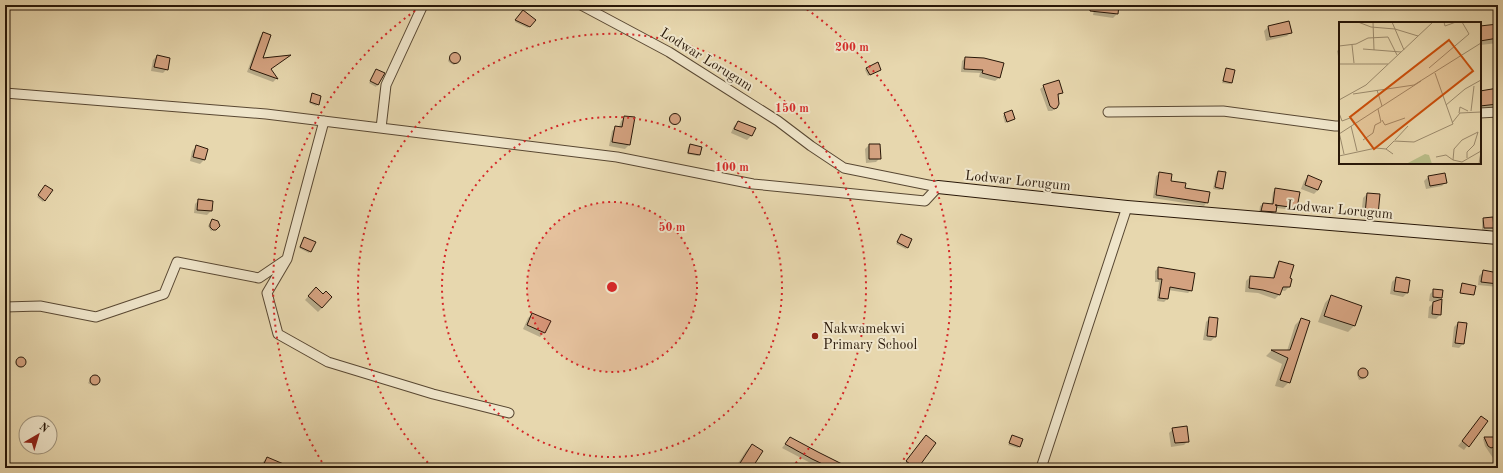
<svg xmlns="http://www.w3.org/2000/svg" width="1503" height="473" font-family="'Old Standard TT',serif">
<rect width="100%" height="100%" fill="#e7d7ae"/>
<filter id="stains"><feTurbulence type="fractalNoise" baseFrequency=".005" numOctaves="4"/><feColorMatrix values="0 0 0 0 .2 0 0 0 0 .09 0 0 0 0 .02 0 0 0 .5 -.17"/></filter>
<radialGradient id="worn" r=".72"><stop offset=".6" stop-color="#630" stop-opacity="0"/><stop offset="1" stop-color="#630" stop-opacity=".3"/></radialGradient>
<!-- shadow -->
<path fill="#0003" d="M1095 5H1118L1117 14 1113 18 1093 15Z
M521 13 529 26 528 28 515 22Z
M1498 25V43L1480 45V27Z
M1268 27 1291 32 1287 36 1266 41 1264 31Z
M263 34 261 59 276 79 273 82 247 72 260 37Z
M1340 48V61H1339L1337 51Z
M454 54H457L461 57 458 61 454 65 450 63 448 61 449 58Z
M157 56 167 69 163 73 151 71 153 60Z
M965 58 999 78 995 81 979 77 980 73 961 72 962 61Z
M867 68 880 70 868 76 865 70Z
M1227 69 1231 83 1230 84 1222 83 1225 71Z
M375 72 383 74 376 87 369 83Z
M1044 86 1062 93 1057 96 1056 108 1052 111H1048L1040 89Z
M1498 90V109L1480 111V92Z
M313 94 318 104 316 106 309 103Z
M1005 114 1014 119 1005 123 1003 116Z
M669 120a5 5 0 1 1 10 0a5 5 0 1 1-10 0Z
M625 117 629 145 625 149 609 146 612 131 616 127H619L621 121Z
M738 122 751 136 747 140 731 133 734 126Z
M690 145 699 155 698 156 687 154 688 147Z
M869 145H879L880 158 876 162 866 163 865 149Z
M196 147 204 160 200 164 190 161 192 151Z
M1218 172 1222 188 1220 190 1213 189 1216 174Z
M1160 173 1170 182 1207 202 1204 206 1153 198 1156 176Z
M1444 174 1446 182 1442 186 1426 189 1424 181 1428 177Z
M1308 177 1318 190 1314 194 1301 189 1304 181Z
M44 188V200L43 202 37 197Z
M1275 190 1296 208 1294 210 1276 208 1275 211 1273 214 1259 213 1260 206 1263 204 1271 205 1273 192Z
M1367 194 1379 195 1377 215 1373 219 1361 218 1363 198Z
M199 200 211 211 207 215 194 213 195 204Z
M1483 219 1498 220V229L1482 230V221Z
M212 220 217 228 211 231 208 226Z
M901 235 907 247 906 249 896 244Z
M304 238 310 251 309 253 299 248Z
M1280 262 1288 279 1289 287 1285 291 1280 290 1279 295 1275 299 1258 293 1245 292 1246 281 1250 277 1272 279 1276 266Z
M1158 268 1191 290 1188 293 1168 290 1167 299 1164 302 1157 301 1159 282H1155V271Z
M1483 272 1498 274V287L1478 285 1479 276Z
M1396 278 1407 293 1403 297 1390 294 1392 282Z
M1434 290 1441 298 1438 301 1440 315 1436 319 1428 318 1429 307 1434 302 1429 301 1430 294Z
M312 292 322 308 318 312 305 300Z
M1331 296 1354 326 1348 332 1318 322 1325 303Z
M532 314 544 333 540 337 523 329 528 318Z
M1210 318 1215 337 1211 341 1203 340 1206 322Z
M1301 319 1289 382 1283 388 1275 386 1282 364 1266 356 1271 351H1287L1295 325Z
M1458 323 1463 344 1459 348 1452 347 1454 327Z
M15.5 363a4.5 4.5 0 1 1 9 0a4.5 4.5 0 1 1-9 0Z
M1363 369 1365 370 1367 374 1363 379 1359 380 1357 375Z
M93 376 97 377 98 380 93 386 88 383Z
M1481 417 1486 421 1464 450 1458 446Z
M1173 429 1188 441 1184 445 1171 447 1169 433Z
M926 436 916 468H906L903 466Z
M1013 436 1019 446 1018 448 1008 445Z
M790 438 848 468H820L782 448Z
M1485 438H1494L1496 460 1495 461 1485 446 1483 439Z
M752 445 751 468H735L746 451Z
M267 458 275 468H261L263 462Z"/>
<!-- building -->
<path fill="#d4a280" stroke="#281708" d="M1090 5H1119L1118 14 1090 11Z
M523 10 536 20 530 27 515 20Z
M1289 21 1292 33 1270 37 1268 26Z
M1498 24V38L1480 41V26Z
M263 32 271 35 263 58 291 55 271 69 278 79 250 69Z
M449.5 58a5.5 5.5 0 1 1 11 0a5.5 5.5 0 1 1-11 0Z
M157 55 170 58 168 70 154 67Z
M965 57 984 58 1004 63 1000 78 982 73 983 70 964 69Z
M878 62 881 70 870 75 866 68Z
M1226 68 1235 70 1232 83 1223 81Z
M376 69 385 73 378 85 370 81Z
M1059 80 1063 93 1058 94 1059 104 1057 108 1054 109 1050 106 1043 85Z
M1498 88V104L1480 106V91Z
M312 93 321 96 319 105 310 102Z
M1012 110 1015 119 1007 122 1004 113Z
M669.5 119a5.5 5.5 0 1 1 11 0a5.5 5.5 0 1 1-11 0Z
M624 116 635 117 630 145 612 142 615 126 622 127Z
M738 121 756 128 752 136 734 129Z
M690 144 702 147 700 155 688 153Z
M869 144H880L881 159H869Z
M196 145 208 149 205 160 193 157Z
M1218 171 1226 172 1223 189 1215 187Z
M1159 172 1172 174 1171 181 1186 183 1185 188 1210 192 1208 203 1156 195Z
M1445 173 1447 183 1430 186 1428 176Z
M1308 175 1322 181 1318 190 1305 185Z
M45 185 53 190 45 201 38 195Z
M1275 188 1300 192 1297 208 1275 205H1277L1276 212 1261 211 1263 203 1273 204Z
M1367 193 1380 194 1378 215 1365 214Z
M198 199 213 201 212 211 197 210Z
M1493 217 1494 228H1484L1483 218Z
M212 219 218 221 220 226 216 230H213L210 227V224Z
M901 234 912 239 908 248 897 242Z
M304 237 316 242 311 252 300 247Z
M1279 261 1294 265 1290 278 1292 279 1290 287H1283L1280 295 1263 290 1249 288 1250 276 1274 278Z
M1158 267 1195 273 1192 291 1170 287 1168 299 1159 298 1162 279H1158Z
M1483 270 1498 273V284L1481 282Z
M1396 277 1410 280 1408 293 1394 291Z
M1462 283 1476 286 1474 295 1460 293Z
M316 287 323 294 326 291 332 297 322 308 308 296Z
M1433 289 1443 290 1442 298 1433 297Z
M1331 295 1362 306 1355 326 1324 316Z
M1442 299 1441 315 1432 314 1433 302Z
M532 313 551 321 545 333 527 325Z
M1209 317 1218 318 1216 337 1207 336Z
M1301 318 1310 321 1290 383 1280 380 1288 358 1271 350H1290Z
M1458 322 1467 323 1464 344 1455 343Z
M16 362a5 5 0 1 1 10 0a5 5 0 1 1-10 0Z
M1358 373a5 5 0 1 1 10 0a5 5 0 1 1-10 0Z
M90 380a5 5 0 1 1 10 0a5 5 0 1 1-10 0Z
M1481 416 1488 421 1469 447 1462 441Z
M1187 426 1189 442 1175 443 1172 428Z
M926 435 936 443 918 468H915L906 461Z
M1012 435 1023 439 1020 447 1009 443Z
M790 437 818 452 850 468H831L812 459 785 444Z
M1484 437H1493L1496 439 1497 442 1496 446 1491 448 1488 446Z
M752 444 763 451 752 468H737Z
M267 457 293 468H262Z"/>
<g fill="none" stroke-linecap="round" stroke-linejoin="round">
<!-- street casing -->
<g stroke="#584732" stroke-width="11">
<path id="street" d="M581 5 669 52 778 121 811 146 844 168 938 187
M5 93 266 114 617 157 753 184 925 201 938 187
M1108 112 1223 111 1335 126H1340
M1480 113 1498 112
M381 128 386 85 423 5
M287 259 267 293 278 334 328 362 433 394 509 413
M5 307 40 306 96 317 164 294 177 262 259 278 287 259 324 121
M5 466 8 468
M1041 468 1127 207"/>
</g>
<!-- secondary casing -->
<g stroke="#281708" stroke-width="14">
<path id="secondary" d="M938 187 1127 207 1498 238"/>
</g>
<!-- street -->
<use href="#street" stroke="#efe5ca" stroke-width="9"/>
<!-- secondary -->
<use href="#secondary" stroke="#efe5ca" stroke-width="12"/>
</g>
<!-- distance rings -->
<circle cx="612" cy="287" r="85" fill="#d62828" fill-opacity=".12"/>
<g fill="none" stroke="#d62828" stroke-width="2" stroke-dasharray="2 4">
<circle cx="612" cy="287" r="85"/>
<circle cx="612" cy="287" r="170"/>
<path d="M432 467A254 254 0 1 1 792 467"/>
<path d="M325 467A339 339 0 0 1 422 6M802 6A339 339 0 0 1 899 467"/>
</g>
<!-- markers -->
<circle fill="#8f2418" stroke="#efe5ca" stroke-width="1.5" cx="815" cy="336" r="4"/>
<g text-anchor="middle" stroke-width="4" stroke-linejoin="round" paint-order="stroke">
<!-- street labels -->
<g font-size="14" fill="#281708" stroke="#efe5ca">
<text transform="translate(707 59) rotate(32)" y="5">Lodwar Lorugum</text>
<text transform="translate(1018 180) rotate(6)" y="5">Lodwar Lorugum</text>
<text transform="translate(1340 209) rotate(5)" y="5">Lodwar Lorugum</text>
</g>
<!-- poi labels -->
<g font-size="14" fill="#281708" stroke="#efe5ca" text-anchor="start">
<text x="823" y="333">Nakwamekwi<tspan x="823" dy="16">Primary School</tspan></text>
</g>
</g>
<!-- overview -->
<g transform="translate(1339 22)">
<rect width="142" height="142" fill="#e7d7ae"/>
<path d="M86 132 90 133 93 142H67Z" fill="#b9bd88"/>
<path fill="none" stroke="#9b8a6c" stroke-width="1" d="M19 0 32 5 56 7 79 14M34 0 35 28M53 0 65 28M105 0 106 4 117 0M13 23 15 41M0 24 17 22 29 16 49 15 58 33M24 27 62 30M0 42H49M90 46 130 12 123 0M38 68 43 84M14 72 75 63 142 21M0 78 27 63 94 0M107 83 126 67 142 58M132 89 135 64M0 91 3 99 11 96 15 102M120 91 121 85 129 89M43 98 46 103 66 96M113 101 121 91 142 90M12 104 18 129M0 110 5 132M0 112 82 59M24 118 34 111 36 103 42 100 39 87M56 118 69 104M47 127 55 119 75 120 114 102 96 51M0 134 37 126 47 127 54 132M97 135 107 133 114 138M128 136V130L135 123 139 110 123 118 115 127 114 138 123 140 142 129M140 142 142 130"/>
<path fill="#cb4f0b" fill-opacity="0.15" stroke="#cb4f0b" stroke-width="2" d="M110 18 134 49 35 127 11 95Z"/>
<rect width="142" height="142" fill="none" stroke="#281708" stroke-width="2"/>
</g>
<circle cx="612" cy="287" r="6" fill="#d62828" stroke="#efe5ca" stroke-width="2"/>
<g font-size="12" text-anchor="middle" font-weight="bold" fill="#d62828" stroke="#efe5ca" stroke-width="4" stroke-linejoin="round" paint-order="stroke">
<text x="852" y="51">200 m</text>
<text x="792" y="112">150 m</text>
<text x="732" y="171">100 m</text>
<text x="672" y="231">50 m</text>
</g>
<!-- margin -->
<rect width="1503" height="473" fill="none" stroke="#e7d7ae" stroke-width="20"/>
<rect x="6" y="6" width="1491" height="461" fill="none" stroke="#281708" stroke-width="2"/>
<rect x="10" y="10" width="1483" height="453" fill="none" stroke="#281708"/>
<!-- north arrow -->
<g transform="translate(38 435) rotate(38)"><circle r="19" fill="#efe5ca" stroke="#9f937c"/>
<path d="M0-3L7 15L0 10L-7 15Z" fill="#8f2418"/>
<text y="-6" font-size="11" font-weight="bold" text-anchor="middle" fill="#281708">N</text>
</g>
<rect width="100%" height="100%" filter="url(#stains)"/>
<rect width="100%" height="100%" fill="url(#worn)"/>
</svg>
